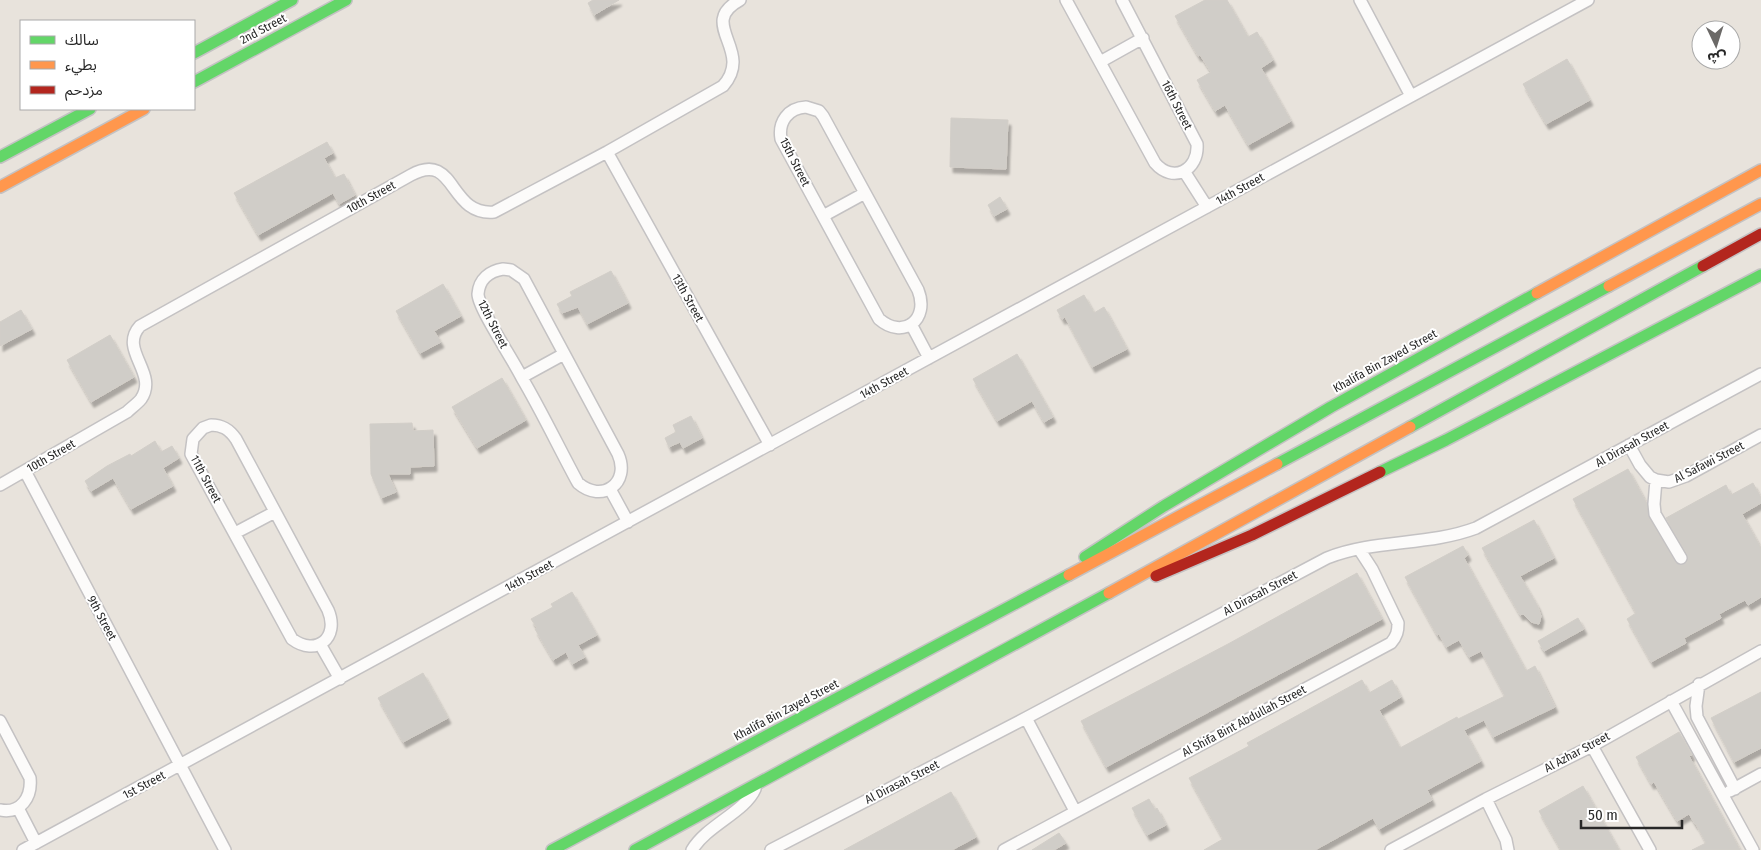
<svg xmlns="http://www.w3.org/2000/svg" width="1761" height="850" font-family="'Fira Sans Condensed','Noto Sans Arabic',sans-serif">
<defs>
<filter id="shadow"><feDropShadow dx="3" dy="5.5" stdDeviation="1" flood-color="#0004"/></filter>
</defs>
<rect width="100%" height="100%" fill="#e8e3dc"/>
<!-- building -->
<path fill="#d0cdc8" stroke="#d2cec8" filter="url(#shadow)" d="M593 0H619L594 15 588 3Z
M1205 0H1227L1248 37 1257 32 1273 60 1261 68 1291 121 1248 145 1225 105 1215 111 1197 80 1211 72 1200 55 1198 56 1175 16Z
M1567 59 1590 100 1546 124 1523 84Z
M951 118 1008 120 1006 169 950 167Z
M327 142 333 153 324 158 335 178 344 174 355 195 339 204 333 193 258 235 234 193Z
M1000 197 1007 209 994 216 988 205Z
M611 271 628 303 587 324 578 307 562 313 557 304 572 296 570 292Z
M443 284 461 316 434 331 441 342 420 353 396 311Z
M1084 295 1094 313 1104 307 1127 349 1092 367 1065 317 1062 319 1057 310Z
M21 310 32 329 0 346V322Z
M110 335 134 377 91 402 67 360Z
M1017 354 1053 417 1044 422 1032 401 997 421 973 379Z
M502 378 526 420 477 448 452 407Z
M691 416 702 438 683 448 680 442 669 447 665 438 676 432 673 425Z
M412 423 413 431 433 430 434 466 410 467V474H388L396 492 381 498 371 474 370 424Z
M155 441 161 452 172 446 179 458 163 468 173 486 131 509 113 478 91 491 85 481 107 466 130 454 131 456Z
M1628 469 1647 504 1649 518 1675 562 1681 565 1687 562 1688 555 1666 518 1726 485 1731 495 1753 483 1761 498V503L1742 514 1761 548V597L1748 605 1745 600 1719 614 1721 618 1684 638 1686 643 1651 662 1627 619 1636 613 1573 499Z
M1534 520 1554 558 1520 576 1537 605 1541 616 1539 624 1531 622 1523 614 1520 615 1482 548Z
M1463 546 1468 555 1464 558 1526 671 1535 666 1555 707 1493 737 1484 720 1464 730 1481 761 1427 790 1432 800 1379 829 1373 818 1315 850H1204L1223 839 1189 778 1249 746 1247 743 1362 680 1369 693 1392 680 1401 697 1379 710 1400 748 1457 717 1458 719 1505 696 1481 651 1469 657 1459 640 1446 647 1439 634 1437 635 1405 577Z
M1357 573 1382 619 1106 767 1081 721 1228 644Z
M572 592 597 635 578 645 585 657 572 664 566 652 553 660 535 629 537 628 531 619 553 607 551 604Z
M1578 618 1584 629 1544 651 1538 641Z
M423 673 448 718 403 742 378 698Z
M1761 692V748L1734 762 1711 718Z
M1679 732 1692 755 1689 756 1740 850H1692L1706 843 1696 824H1695L1689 814 1677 821 1654 782 1651 784 1636 757Z
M1583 786 1619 850H1561L1539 811Z
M951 792 976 837 952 850H844Z
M1149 799 1155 810 1157 808 1166 825 1147 835 1132 808Z
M1059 833 1066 843 1054 850H1032Z"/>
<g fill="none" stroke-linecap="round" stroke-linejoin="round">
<!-- street casing -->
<g stroke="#c4c2c3" stroke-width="14">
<path id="street" d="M1066 0 1155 163C1173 184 1199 170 1197 144L1122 0
M1360 0 1411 96
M1100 62 1143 38
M806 107 819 111 823 116 918 290C930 320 903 340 879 319L781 139C778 122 788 108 806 107Z
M607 152 770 445
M1184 171 1207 207
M823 216 865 193
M503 269 511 270 524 279 618 454C631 483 602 504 578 483 559 448 542 412 522 378 514 361 478 308 478 294 479 279 490 271 503 269Z
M911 324 929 358
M522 377 564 354
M211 425C222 425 229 429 236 439L328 610C340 638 316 657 292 639L191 454 193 439 203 428Z
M1629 445 1640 465 1650 477 1656 480 1669 482 1686 476 1761 435
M25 471 225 850
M1656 480 1654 504 1655 514 1681 558
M0 485 127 412C131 408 137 404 141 399 159 373 118 350 140 326L411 175C456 150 448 216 494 212L607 152 723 86C755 50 696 24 740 0
M610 489 628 522
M235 533 275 512
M320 644 340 679
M1699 684 1696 706 1697 717 1735 789
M1671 701 1753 850
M1026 718 1075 811
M0 721 30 778C32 797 21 814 0 810
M1592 746 1650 850
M1730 791 1761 774
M1486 799 1506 840 1508 850
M18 808 36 843
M23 850 1588 0
M692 850C707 825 745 812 755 789
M771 850 1026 718 1327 558C1375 539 1428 546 1476 528L1761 374
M1004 850 1391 643C1397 636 1398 631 1398 623L1372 569 1359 549
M1391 850 1486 799 1592 746 1761 651"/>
</g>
<!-- fast casing -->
<g stroke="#c4c2c3" stroke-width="14">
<path id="fast" d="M194 53 292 0
M194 82 346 0
M0 157 90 109
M1410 427 1703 266
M1277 464 1609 286
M1380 472 1446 440 1761 275
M1085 557 1164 506 1331 407 1537 293
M552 850 1069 575
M635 850 1109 593"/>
</g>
<!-- slow casing -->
<g stroke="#c4c2c3" stroke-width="14">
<path id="slow" d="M0 187 144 109
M1609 286 1761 204
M1537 293 1761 170
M1069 575 1277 464
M1109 593 1410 427"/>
</g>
<!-- jam casing -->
<g stroke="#c4c2c3" stroke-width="14">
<path id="jam" d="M1703 266 1761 234
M1156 576 1252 535 1380 472"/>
</g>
<!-- street -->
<use href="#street" stroke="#fcfbfa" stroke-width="11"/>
<!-- fast -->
<use href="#fast" stroke="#63d668" stroke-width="11"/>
<!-- slow -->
<use href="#slow" stroke="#ff974d" stroke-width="11"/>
<!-- jam -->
<use href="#jam" stroke="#b3261e" stroke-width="11"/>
</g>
<g text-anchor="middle" stroke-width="4" stroke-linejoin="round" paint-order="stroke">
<!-- street labels -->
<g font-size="12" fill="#282828" stroke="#fff">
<text transform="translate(263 29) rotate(-28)" y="4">2nd Street</text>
<text transform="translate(1177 105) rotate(63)" y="4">16th Street</text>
<text transform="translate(795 162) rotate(63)" y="4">15th Street</text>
<text transform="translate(1240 189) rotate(-29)" y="4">14th Street</text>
<text transform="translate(371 197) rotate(-29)" y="4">10th Street</text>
<text transform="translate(688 298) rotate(61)" y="4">13th Street</text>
<text transform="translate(493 324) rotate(63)" y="4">12th Street</text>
<text transform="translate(1385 361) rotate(-29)" y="4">Khalifa Bin Zayed Street</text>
<text transform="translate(884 383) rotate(-29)" y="4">14th Street</text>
<text transform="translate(1632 444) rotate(-29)" y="4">Al Dirasah Street</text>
<text transform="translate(51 456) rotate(-30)" y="4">10th Street</text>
<text transform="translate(1709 462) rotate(-27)" y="4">Al Safawi Street</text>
<text transform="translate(206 479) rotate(62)" y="4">11th Street</text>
<text transform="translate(529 576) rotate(-29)" y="4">14th Street</text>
<text transform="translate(1260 593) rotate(-28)" y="4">Al Dirasah Street</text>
<text transform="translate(102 618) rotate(62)" y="4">9th Street</text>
<text transform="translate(786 710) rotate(-28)" y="4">Khalifa Bin Zayed Street</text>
<text transform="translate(1244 721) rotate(-28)" y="4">Al Shifa Bint Abdullah Street</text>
<text transform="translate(1577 752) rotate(-28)" y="4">Al Azhar Street</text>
<text transform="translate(902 782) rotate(-27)" y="4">Al Dirasah Street</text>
<text transform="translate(144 785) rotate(-28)" y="4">1st Street</text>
</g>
</g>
<!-- legend -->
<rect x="20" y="20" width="175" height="90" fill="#ffffff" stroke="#a9a9a9"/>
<rect x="30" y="36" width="25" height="8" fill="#63d668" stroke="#a9a9a9"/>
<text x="65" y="45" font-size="15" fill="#282828">سالك</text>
<rect x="30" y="61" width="25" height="8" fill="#ff974d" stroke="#a9a9a9"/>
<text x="65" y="70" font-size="15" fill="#282828">بطيء</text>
<rect x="30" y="86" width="25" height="8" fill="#b3261e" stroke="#a9a9a9"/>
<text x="65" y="95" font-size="15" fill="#282828">مزدحم</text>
<!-- north arrow -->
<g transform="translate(1716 45) rotate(176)"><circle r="24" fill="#ffffff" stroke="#a9a9a9"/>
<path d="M0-4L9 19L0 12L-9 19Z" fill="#6b6967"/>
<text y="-8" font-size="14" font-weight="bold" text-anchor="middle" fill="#282828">ش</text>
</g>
<!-- scale -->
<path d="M1581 820v8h101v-8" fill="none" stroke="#282828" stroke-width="2.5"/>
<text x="1588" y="820" font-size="15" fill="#282828" stroke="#ffffff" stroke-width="4" paint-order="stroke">50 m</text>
</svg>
